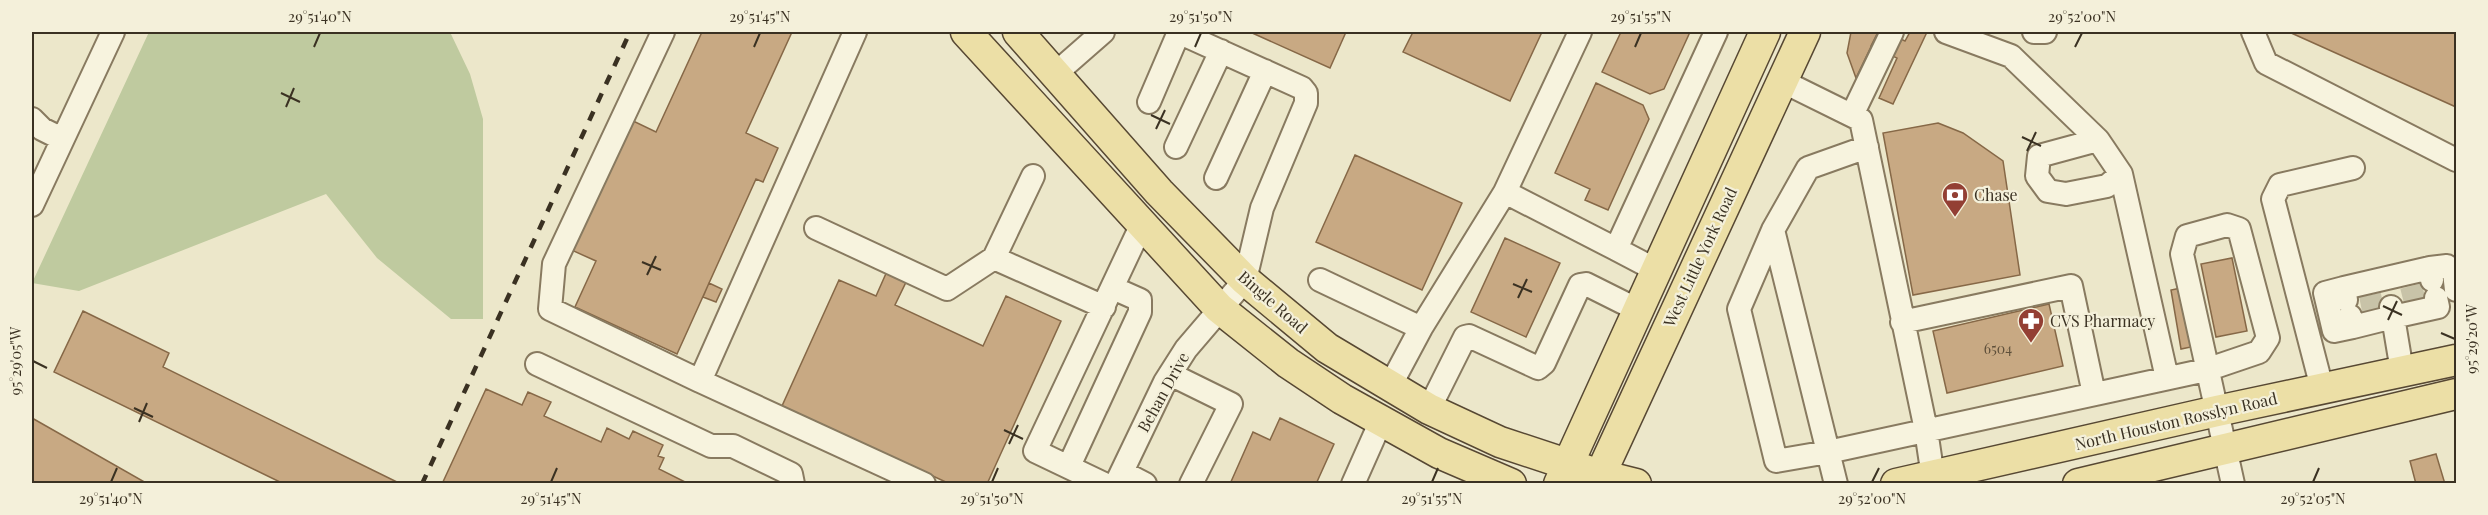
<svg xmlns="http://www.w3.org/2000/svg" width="2488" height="515" font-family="'Playfair Display',serif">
<rect width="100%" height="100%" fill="#ece7ca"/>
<!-- green -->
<path fill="#bfca9f" d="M149 32H450L470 74 483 119V319H451L377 258 326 194 79 291 32 283Z"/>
<!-- building -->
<path fill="#c8a983" stroke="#866847" stroke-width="1.5" d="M702 32H792L746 133 778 148 763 182 756 179 677 354 575 307 596 261 567 248 627 118 656 132Z
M1250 32H1346L1330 68Z
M1413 32H1542L1510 101 1403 52Z
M1621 32H1690L1664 89 1650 94 1602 72Z
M1851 32H1878L1856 78 1847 53Z
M1878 32H1886L1905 41 1910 32H1927L1893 104 1879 98 1897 58 1871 46Z
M2289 32H2456V107Z
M1596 83 1643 105 1649 119 1608 210 1585 200 1590 189 1555 173Z
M1938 123 1963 133 2003 161 2020 275 1913 295 1883 133Z
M1355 155 1462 203 1422 290 1316 242Z
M1505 238 1560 263 1526 337 1471 312Z
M2232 258 2247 331 2216 337 2201 264Z
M888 269 908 278 895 305 983 346 1006 296 1061 321 987 484H950L782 406 839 280 876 296Z
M709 283 722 289 716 302 703 297Z
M2181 288 2191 347 2181 349 2171 290Z
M2049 304 2063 366 1947 393 1933 331Z
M83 311 169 353 163 367 401 484H284L54 372Z
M486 389 522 405 528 392 551 402 544 416 601 442 607 428 629 439 633 431 663 445 658 456 664 458 659 469 689 484H442Z
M32 418 148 484H32Z
M1280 418 1334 444 1316 484H1230L1253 432 1270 440Z
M2436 454 2445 484H2416L2410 461Z"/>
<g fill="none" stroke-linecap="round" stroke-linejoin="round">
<!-- minor-tunnel -->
<path stroke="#c8c3a8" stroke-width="22" stroke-dasharray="22 11" stroke-linecap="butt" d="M2411 286 2415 302
M2370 295 2373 310"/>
<!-- minor casing -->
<g stroke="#887a60" stroke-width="26">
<path id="minor" d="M663 32 554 264 550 309 700 381 855 32
M1946 32 2011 56 2098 140
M2034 32H2045
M2253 32 2266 63 2456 160
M1055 74 1103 32
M1782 81 1861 120 1926 430 1933 477
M1149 102 1179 32
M1852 115 1892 32
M32 119 42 129 62 139
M1176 147 1221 51
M1867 147 1808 168 1773 230 1739 309 1776 461 1828 452 2206 370 2259 352 2268 338 2239 229 2227 225 2187 236 2182 254 2233 484
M2121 174 2107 186 2066 194 2048 191 2037 176 2039 156 2098 140 2121 174 2167 378
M1216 178 1265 71
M1505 192 1616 249
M32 205 113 32
M816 228 947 289 994 258 1104 307
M1773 230 1836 484
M994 258 1033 176
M2430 268 2447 266 2454 272 2456 290
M1656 270 1616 249 1716 32
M1320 280 1421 328
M2344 288 2325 293 2334 331 2353 327
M2346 300 2344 288 2430 268 2432 280
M2350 316 2353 327 2393 317 2391 307
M1902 322 2071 286 2094 394
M537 364 711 446H733L791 474 793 484
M2402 371 2393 317 2438 307 2436 298
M1170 374 1231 404 1191 484
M700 381 924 484
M1390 386 1421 328 1505 192 1580 32
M2322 388 2273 199 2280 185 2353 168
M1429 409 1465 337 1469 336 1538 368 1544 363 1580 285 1586 284 1638 310
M1069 466 1140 312V300L1113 288
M1122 472 1145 484
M1104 484 1035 451 1142 224
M1116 484 1165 382 1186 349 1245 280 1262 208 1306 103V93L1302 88 1178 32
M1353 484 1381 421"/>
</g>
<!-- major casing -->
<g stroke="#574833" stroke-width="33">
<path id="major" d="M966 32 1219 308 1288 363 1342 399 1439 453 1511 484
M1018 32 1159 192 1245 280 1327 348 1429 409 1500 442 1600 475 1636 484
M1559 484 1765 32
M1596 484 1805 32
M1896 484 2217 411 2456 360
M2078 484 2456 394"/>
</g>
<!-- minor -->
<use href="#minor" stroke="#f7f3de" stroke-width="22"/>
<!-- major -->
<use href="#major" stroke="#ecdfa6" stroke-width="30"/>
<!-- rail -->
<path stroke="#3a3122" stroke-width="4.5" stroke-dasharray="10 10" stroke-linecap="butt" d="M422 484 630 32"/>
</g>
<!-- ticks -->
<path fill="none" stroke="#3a3122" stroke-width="2" d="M314 47 320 33M754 47 760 33M1195 47 1201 33M1635 47 1641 33M2075 47 2082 33M281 93 300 102M286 107 294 88M1151 115 1170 124M1156 129 1165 110M2022 137 2041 146M2027 151 2036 132M642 262 661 270M647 275 656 256M1513 284 1532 292M1518 298 1527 279M2383 306 2402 315M2388 320 2397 301M2441 333 2455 339M33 361 47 368M134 408 153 417M139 422 147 403M1004 430 1023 439M1009 444 1018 425M111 482 117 468M551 482 557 468M992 482 998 468M1432 482 1438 468M1872 482 1879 468M2313 482 2319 468"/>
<!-- icons -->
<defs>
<g id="bank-pin" transform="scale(1.35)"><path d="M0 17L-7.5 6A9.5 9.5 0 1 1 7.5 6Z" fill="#933f34" stroke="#f4f0da"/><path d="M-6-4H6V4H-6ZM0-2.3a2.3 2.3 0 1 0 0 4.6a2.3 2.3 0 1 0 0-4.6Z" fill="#fff"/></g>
<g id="pharmacy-pin" transform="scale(1.35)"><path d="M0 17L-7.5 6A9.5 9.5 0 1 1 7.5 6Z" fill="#933f34" stroke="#f4f0da"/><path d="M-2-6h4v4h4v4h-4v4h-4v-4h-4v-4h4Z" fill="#fff"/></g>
</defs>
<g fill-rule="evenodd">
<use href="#bank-pin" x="1955" y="195"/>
<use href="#pharmacy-pin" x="2031" y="321"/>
</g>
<g text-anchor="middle" stroke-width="4.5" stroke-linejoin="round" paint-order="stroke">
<!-- number labels -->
<g font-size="14" fill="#5e4f3a">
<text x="1998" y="354">6504</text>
</g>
<!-- poi labels -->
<g font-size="16" fill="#3a3122" stroke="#f4f0da" text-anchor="start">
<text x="1974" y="201">Chase</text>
<text x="2050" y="327">CVS Pharmacy</text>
</g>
<!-- street labels -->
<g font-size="16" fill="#3a3122" stroke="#f4f0da">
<text transform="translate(1700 257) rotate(-65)" y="6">West Little York Road</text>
<text transform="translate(1273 302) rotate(41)" y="6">Bingle Road</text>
<text transform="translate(1163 392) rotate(-61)" y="6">Behan Drive</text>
<text transform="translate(2176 421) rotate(-13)" y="6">North Houston Rosslyn Road</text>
</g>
</g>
<!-- border -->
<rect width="2488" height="515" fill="none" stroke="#f4f0da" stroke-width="66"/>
<rect x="33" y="33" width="2422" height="449" fill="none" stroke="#3a3122" stroke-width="2"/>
<g font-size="15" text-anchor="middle" fill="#3a3122">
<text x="320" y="22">29°51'40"N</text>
<text x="760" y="22">29°51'45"N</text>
<text x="1201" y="22">29°51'50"N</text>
<text x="1641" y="22">29°51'55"N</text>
<text x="2082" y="22">29°52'00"N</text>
<text transform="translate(2472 339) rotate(-90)" y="5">95°29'20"W</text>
<text transform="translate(16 361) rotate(-90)" y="5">95°29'05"W</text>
<text x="111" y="504">29°51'40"N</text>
<text x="551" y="504">29°51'45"N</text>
<text x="992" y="504">29°51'50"N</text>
<text x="1432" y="504">29°51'55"N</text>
<text x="1872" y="504">29°52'00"N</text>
<text x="2313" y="504">29°52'05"N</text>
</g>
</svg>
